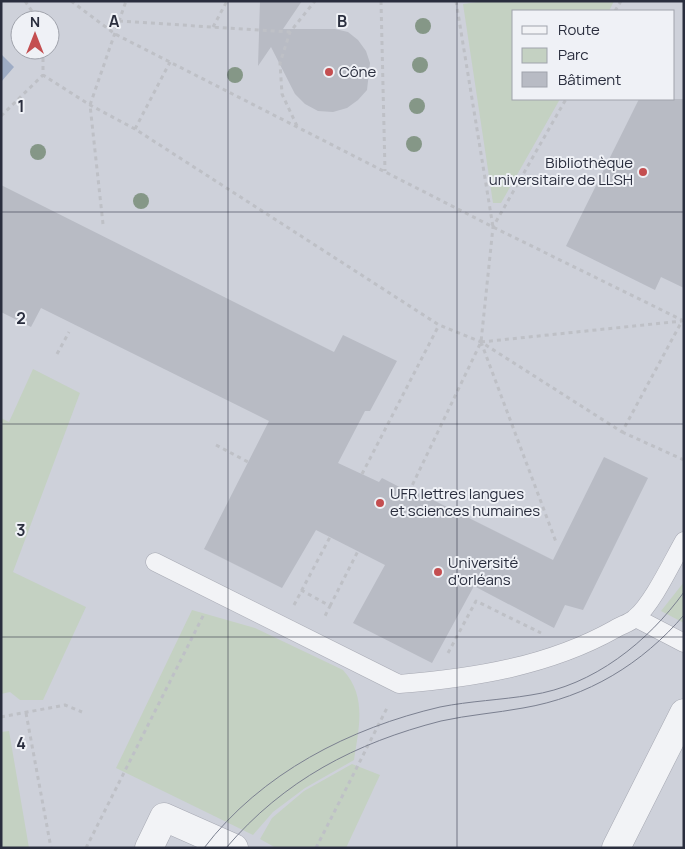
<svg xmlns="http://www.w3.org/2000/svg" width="685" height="849" font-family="Manrope,sans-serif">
<rect width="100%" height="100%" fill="#e0e2e8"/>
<!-- built -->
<path fill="#ced1da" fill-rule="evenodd" d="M1 1H684V848H1ZM514 11H674V99H514ZM20 20H50V50H20Z"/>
<!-- green -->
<path fill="#c4d1c2" d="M484 1H614L609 11H514V99H560L501 203H493L463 4Z
M33 369 80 393 13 572 86 607 43 700H20L10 692 1 694V418L9 422Z
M684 582V623L661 611Z
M192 610 255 628 343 670C367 696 359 727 354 760L305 788 273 812 253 835 116 768Z
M9 731 29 848H1V732Z
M352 764 380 775 346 848H276L260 839 272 818 304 791Z"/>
<!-- water -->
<path fill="#9eacc5" d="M1 54 14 67 1 82Z"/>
<!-- building -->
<path fill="#b8bbc4" d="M260 1H302L283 29H335L348 32 358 40 366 51 370 63 367 90 358 100 347 108 333 112 318 111 305 104 295 94 271 47 258 66Z
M639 99H684V288L661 277 655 290 566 246Z
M1 185 334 352 343 335 397 361 370 411H365L338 463 379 482 382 478 413 494 415 491 553 560 604 457 648 478 583 610 565 605 554 628 474 586 432 663 353 623 385 565 316 530 282 588 204 549 269 421 41 308 31 327 1 312Z"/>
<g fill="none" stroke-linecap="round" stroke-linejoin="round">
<!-- lane casing -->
<g stroke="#a6a8b2" stroke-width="19">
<path id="lane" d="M155 562 399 684C474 678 549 666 615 629 621 625 630 623 635 618 652 605 673 560 684 541
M636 618 684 643"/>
</g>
<!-- street casing -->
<g stroke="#a6a8b2" stroke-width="29">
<path id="street" d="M149 848 164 817 234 848
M616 848 684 713"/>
</g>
<!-- path -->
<path stroke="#bec0c6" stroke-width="3" stroke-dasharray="4 4" stroke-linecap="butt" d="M25 1 38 20
M71 1 115 34 493 227 684 321
M381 1 385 171
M456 1 493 227
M615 11 621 1
M119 21 290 32
M213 27 227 1
M43 50V75L90 105 135 129 439 325 481 342 622 432 682 321
M1 116 43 75
M297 126 282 94 280 63 290 32 315 1
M135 129 170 62
M103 224 90 105 126 1
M481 342 556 542
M481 342 682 321
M57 354 69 332
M622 432 684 460
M216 445 248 462
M362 474 439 325
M409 492 481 342 493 227 566 99
M301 590 330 606 324 618
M294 605 330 537
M330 606 358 551
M448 653 476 601 541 633
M26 713 51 848
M1 717 65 705 82 712
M86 848 204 614
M316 848 388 706"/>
<!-- lane -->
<use href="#lane" stroke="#f2f3f6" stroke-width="18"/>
<!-- street -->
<use href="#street" stroke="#f2f3f6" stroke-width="28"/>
<!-- tram -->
<path stroke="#7b8090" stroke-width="1" d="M204 848C261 773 350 728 440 707 470 701 501 700 531 695 593 686 648 642 684 592
M226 848C284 780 355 743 441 721 468 715 496 713 523 708 588 697 642 664 684 615"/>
</g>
<!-- trees -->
<g fill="#859787">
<circle cx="423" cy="26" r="8"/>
<circle cx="420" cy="65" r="8"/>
<circle cx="235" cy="75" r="8"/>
<circle cx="417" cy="106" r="8"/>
<circle cx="414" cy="144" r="8"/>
<circle cx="38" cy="152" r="8"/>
<circle cx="141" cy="201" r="8"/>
</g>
<!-- grid -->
<path fill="none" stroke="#2a2e3e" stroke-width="1" stroke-opacity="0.55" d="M228 1V848M457 1V848M1 212H684M1 424H684M1 637H684"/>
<!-- markers -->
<g fill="#c44e50" stroke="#eff1f6" stroke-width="2">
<circle cx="329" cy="72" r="5"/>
<circle cx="643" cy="172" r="5"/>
<circle cx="380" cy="503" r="5"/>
<circle cx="438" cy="572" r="5"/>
</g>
<g text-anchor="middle" stroke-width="4" stroke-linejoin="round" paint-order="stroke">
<!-- poi labels -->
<g font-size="15" fill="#2a2e3e" stroke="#eff1f6" text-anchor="start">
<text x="339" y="77">Cône</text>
<text x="633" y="168" text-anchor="end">Bibliothèque<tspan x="633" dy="17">universitaire de LLSH</tspan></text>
<text x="390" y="499">UFR lettres langues<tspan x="390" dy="17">et sciences humaines</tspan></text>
<text x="448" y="568">Université<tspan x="448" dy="17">d'orléans</tspan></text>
</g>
</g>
<g font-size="16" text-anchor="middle" font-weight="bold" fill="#2a2e3e" stroke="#eff1f6" stroke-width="4" stroke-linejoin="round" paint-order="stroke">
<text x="114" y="27">A</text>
<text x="342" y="27">B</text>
<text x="21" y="112">1</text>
<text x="21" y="324">2</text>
<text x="21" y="536">3</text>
<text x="21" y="749">4</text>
</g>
<!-- border -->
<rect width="685" height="849" fill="none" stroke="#2a2e3e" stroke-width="5"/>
<!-- legend -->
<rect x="512" y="10" width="162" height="90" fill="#eff1f6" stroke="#a0a3ac"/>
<rect x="522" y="26" width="25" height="8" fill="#f2f3f6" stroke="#a0a3ac"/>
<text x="558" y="35" font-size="15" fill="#2a2e3e">Route</text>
<rect x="522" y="48" width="25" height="15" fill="#c4d1c2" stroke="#a0a3ac"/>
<text x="558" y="60" font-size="15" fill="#2a2e3e">Parc</text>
<rect x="522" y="72" width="25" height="15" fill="#b8bbc4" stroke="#a0a3ac"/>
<text x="558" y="85" font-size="15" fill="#2a2e3e">Bâtiment</text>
<!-- north arrow -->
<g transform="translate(35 35)"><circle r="24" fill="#eff1f6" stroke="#a0a3ac"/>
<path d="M0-4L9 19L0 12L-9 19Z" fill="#c44e50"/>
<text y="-8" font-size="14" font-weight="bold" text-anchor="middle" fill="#2a2e3e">N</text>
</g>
</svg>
